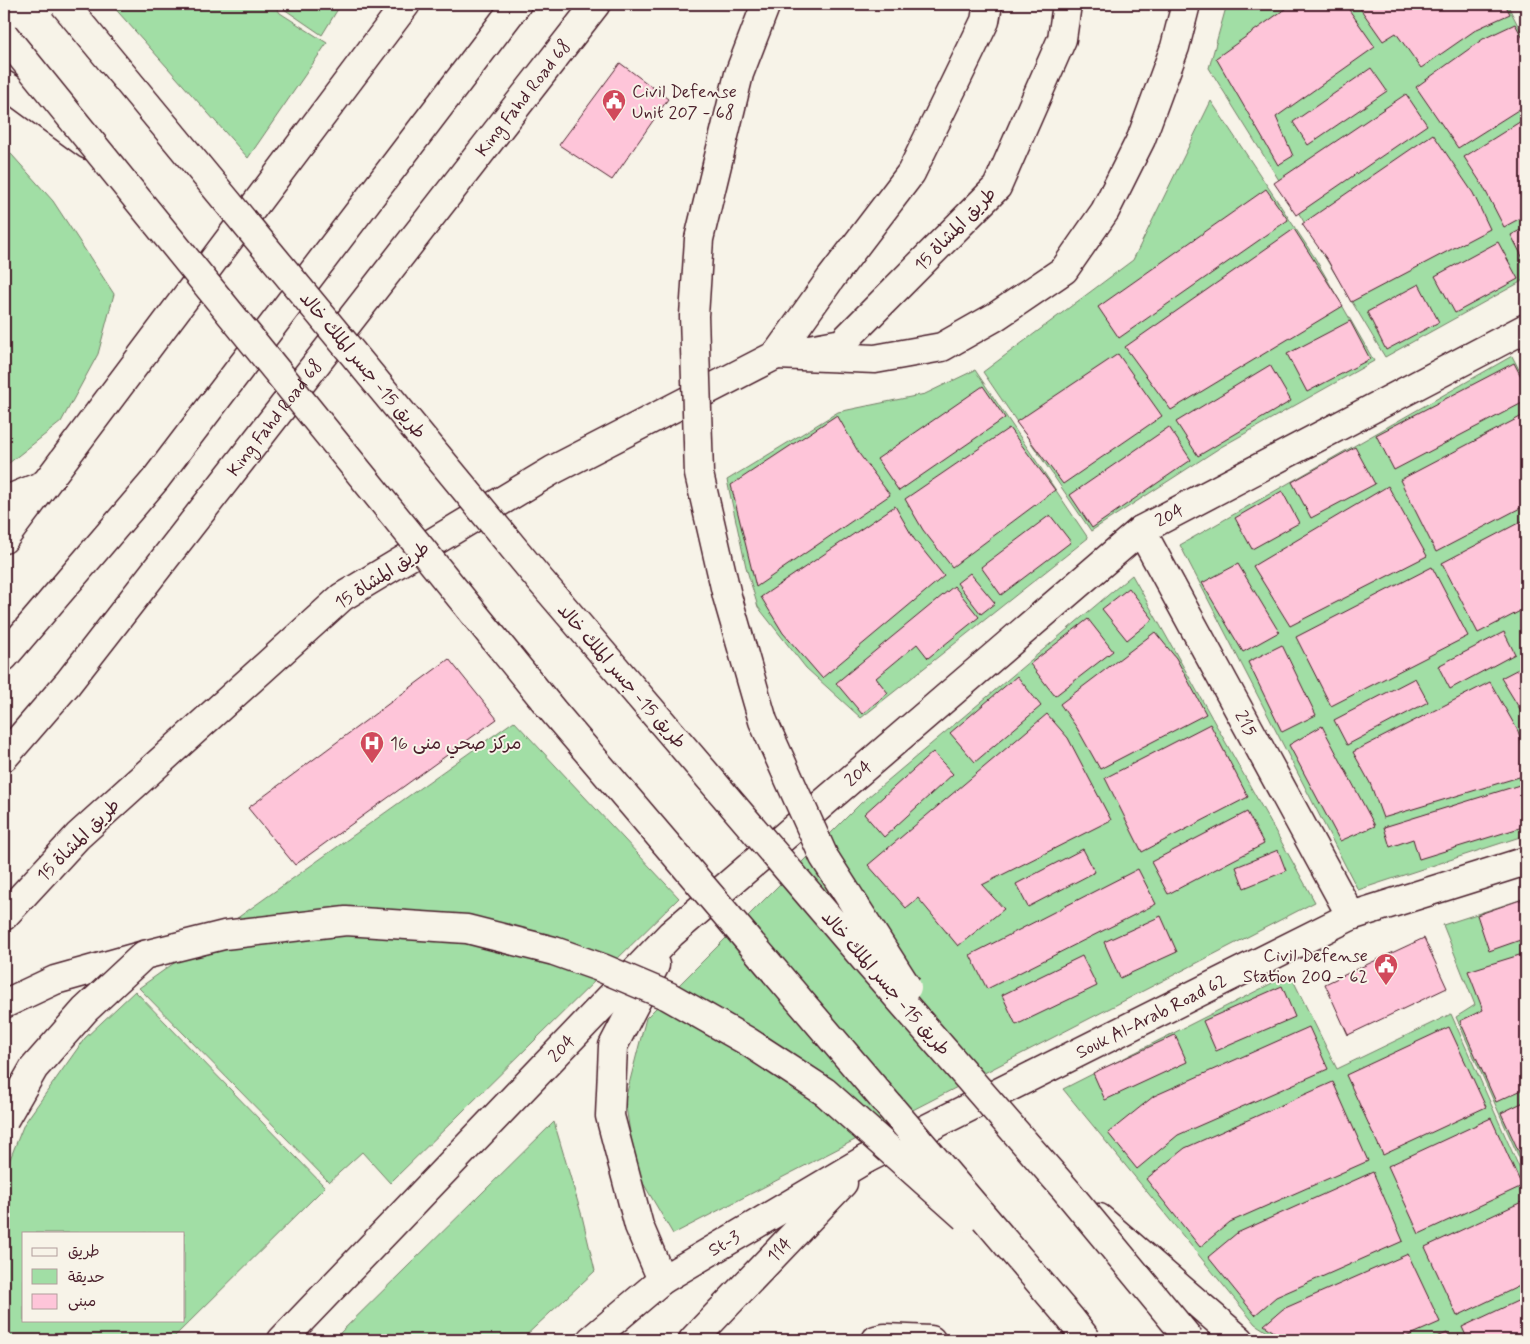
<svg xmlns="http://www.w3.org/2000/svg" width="1530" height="1344" font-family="Mynerve,'Playpen Sans Arabic',sans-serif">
<rect width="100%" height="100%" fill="#f7f3e8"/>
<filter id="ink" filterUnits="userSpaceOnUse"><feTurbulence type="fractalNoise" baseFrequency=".02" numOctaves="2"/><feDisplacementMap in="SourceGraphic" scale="10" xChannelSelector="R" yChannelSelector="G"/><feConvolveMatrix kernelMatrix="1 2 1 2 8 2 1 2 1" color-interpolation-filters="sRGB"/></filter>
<g filter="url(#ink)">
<!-- green -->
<path fill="#a1dea5" stroke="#767e68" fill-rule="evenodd" d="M111 4H274L280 13 327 43 248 158Z
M281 4H341L322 35 284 9Z
M1227 4H1507L1526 41V279L1385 357 1274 172 1209 68Z
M1211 101 1315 258 1374 361 1221 447 1091 531 983 372 1133 260Z
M4 146 53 201 114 294 98 354 61 422 4 467Z
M1512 356 1526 383V835L1358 890 1180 545Z
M975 370 1088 538 861 718 806 668 758 607 746 567 727 480 838 412 925 394Z
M1132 575 1315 902 673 1234 636 1171 625 1100 646 1018 861 803Z
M514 721 679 898 390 1183 362 1152 329 1182 139 988Z
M1526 898V1173L1456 1017 1475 1005 1443 925Z
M1290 974 1337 1069 1451 1014 1526 1183V1340H1280L1255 1324 1063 1089Z
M135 991 325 1187 171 1340H4V1174L24 1124 85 1038ZM24 1233H184V1320H24Z
M554 1122 582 1216 595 1271 521 1340H333Z"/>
<!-- building -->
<path fill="#fec5d9" stroke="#4a1f2b" d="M1292 4H1345L1375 47 1276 117 1293 156 1278 165 1216 58Z
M1357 4H1505L1510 14 1477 29 1421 68 1396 33 1383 41Z
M1515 24 1526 44V105L1458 148 1416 87 1483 39Z
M620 63 668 99 612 180 559 145Z
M1371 68 1387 91 1308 145 1293 122Z
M1406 94 1427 125 1296 215 1274 183Z
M1526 118V215L1504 227 1483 186 1464 157Z
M1433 134 1473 193 1490 229 1351 302 1328 261 1302 224Z
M1266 189 1288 220 1119 338 1098 307Z
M1526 227V264L1511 235Z
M1294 229 1343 306 1171 410 1125 347Z
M1498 242 1518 279 1455 313 1435 276Z
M1419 284 1439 322 1386 350 1367 312Z
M1350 321 1370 359 1307 392 1287 354Z
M1118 354 1162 416 1063 484 1016 422Z
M1526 356V369L1521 359Z
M1514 363 1526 386V401L1394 470 1376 435Z
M1270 365 1291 401 1198 456 1176 422Z
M983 386 1005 418 899 491 877 459Z
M1526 414V505L1436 552 1400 480Z
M837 415 860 455 890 495 756 587 731 485Z
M1169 427 1191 460 1092 528 1070 495Z
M1009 428 1055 490 952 567 923 530 905 499Z
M1355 447 1375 484 1311 518 1292 482Z
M1388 486 1427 556 1290 626 1253 566Z
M1282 491 1299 523 1252 549 1235 518Z
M895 506 914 539 944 576 822 678 783 633 761 597Z
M1050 515 1071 542 1001 595 981 567Z
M1526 519V608L1478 633 1442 563Z
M1238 564 1279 632 1243 652 1202 583Z
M1432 567 1468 636 1331 706 1296 637Z
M970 573 995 603 981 614 957 583Z
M954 586 979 617 928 658 917 644 876 678 888 693 862 714 836 683Z
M1129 588 1153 619 1127 640 1102 609Z
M1088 619 1113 651 1055 696 1030 664Z
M1155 632 1176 658 1206 714 1100 769 1077 728 1060 704Z
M1504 632 1515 654 1450 689 1438 666Z
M1282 645 1316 715 1282 732 1248 662Z
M449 659 497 719 295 865 248 808Z
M1526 665V719L1501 678Z
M1017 676 1041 706 975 762 950 733Z
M1415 678 1428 702 1347 745 1334 720Z
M1490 682 1518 731 1526 756V775L1383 818 1370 783 1353 752Z
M1047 714 1068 738 1111 820 982 885 1004 909 958 946 918 898 906 908 868 865Z
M1210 724 1248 797 1142 852 1105 778Z
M1322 726 1375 826 1340 841 1289 745Z
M933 752 953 774 884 837 864 814Z
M1526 783V826L1419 859 1413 839 1390 847 1384 827Z
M1247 812 1264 844 1168 894 1151 862Z
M1083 849 1095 872 1028 907 1016 884Z
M1278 850 1286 871 1244 888 1236 867Z
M1138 869 1156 904 987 989 970 955Z
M1526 898V938L1489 951 1477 915Z
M1161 916 1177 952 1120 978 1104 942Z
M1424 938 1447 988 1348 1035 1325 984Z
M1526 953V1088L1496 1102 1460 1021 1483 1010 1468 971Z
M1082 956 1097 986 1016 1025 1002 995Z
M1282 986 1295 1017 1216 1051 1203 1021Z
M1309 1027 1328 1069 1178 1135 1137 1169 1108 1133 1154 1096Z
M1449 1027 1486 1107 1383 1155 1346 1075Z
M1175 1035 1187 1062 1105 1100 1093 1073Z
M1333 1082 1368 1161 1230 1222 1200 1247 1146 1179 1185 1148Z
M1526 1101V1167L1501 1113Z
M1491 1118 1522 1186 1419 1234 1388 1166Z
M1373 1172 1403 1241 1276 1297 1255 1315 1208 1257 1237 1233Z
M1526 1200V1283L1457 1316 1425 1247Z
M1408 1254 1440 1322 1399 1340H1286L1264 1325 1283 1309Z
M1526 1297V1337L1518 1340H1468L1462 1327Z
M1447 1333 1451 1340H1430Z"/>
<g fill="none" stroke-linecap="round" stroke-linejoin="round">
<!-- street casing -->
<g stroke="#4a1f2b" stroke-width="31">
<g id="street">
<path d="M776 355 831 278 911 173 985 21 988 4"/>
<path id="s1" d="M1141 530 1351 916"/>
<path d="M4 916 78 836 342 597 553 470 776 355 842 343 997 187 1062 39 1067 4"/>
<path d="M655 965 613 1046 610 1116 639 1226 662 1280"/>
<path id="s2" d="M591 1340 662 1280 866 1159"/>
<path id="s3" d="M693 1340 843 1183"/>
</g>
</g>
<!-- secondary casing -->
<g stroke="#4a1f2b" stroke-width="31">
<g id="secondary">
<path d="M776 355 875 359 942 347 995 317 1064 270 1105 211 1141 139 1175 47 1186 4"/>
<path id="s4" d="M866 1159 1351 916 1526 861"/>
<path id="s5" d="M282 1340 671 934 1141 530 1526 328"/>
</g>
</g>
<!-- primary casing -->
<g stroke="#4a1f2b" stroke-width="31">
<g id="primary">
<path d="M4 85 17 93 88 145"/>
<path d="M4 501 43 485"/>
<path d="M4 539 406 4"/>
<path d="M4 657 155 480 517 4"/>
<path id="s6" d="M4 757 68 683 596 4"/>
<path d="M4 1004 55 980 144 955"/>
<path d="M1099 1218 1240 1340"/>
<path d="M876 1340 885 1338 931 1340"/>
</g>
</g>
<!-- street -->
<use href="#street" stroke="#f7f3e8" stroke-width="28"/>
<!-- secondary -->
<use href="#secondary" stroke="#f7f3e8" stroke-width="28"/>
<!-- primary -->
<use href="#primary" stroke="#f7f3e8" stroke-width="28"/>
<!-- primary-bridge casing -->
<g stroke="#4a1f2b" stroke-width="31" stroke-linecap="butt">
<path id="primary-bridge" d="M64 4 540 580 867 962 1066 1190 1190 1340
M766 4 739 74 699 239 694 316 699 474 727 596 763 721 824 857 907 987
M4 35 553 711 1070 1318 1087 1340
M4 1120 34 1068 85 1010 144 955 224 935 346 921 467 929 554 951 602 968 668 996 747 1041 825 1092 965 1217"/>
</g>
<!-- primary-bridge -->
<use href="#primary-bridge" stroke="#f7f3e8" stroke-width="28"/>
</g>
</g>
<!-- icons -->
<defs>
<g id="civic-pin" transform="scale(1.25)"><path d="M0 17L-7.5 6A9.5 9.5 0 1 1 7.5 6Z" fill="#d1495b" stroke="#f7f3e8"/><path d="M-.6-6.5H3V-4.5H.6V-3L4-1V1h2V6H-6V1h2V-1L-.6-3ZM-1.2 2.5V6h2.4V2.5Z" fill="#fff"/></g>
<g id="hospital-pin" transform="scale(1.25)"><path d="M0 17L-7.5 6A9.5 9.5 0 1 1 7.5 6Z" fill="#d1495b" stroke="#f7f3e8"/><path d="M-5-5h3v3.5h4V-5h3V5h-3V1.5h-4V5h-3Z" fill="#fff"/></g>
</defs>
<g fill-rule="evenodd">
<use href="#civic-pin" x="614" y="101"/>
<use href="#hospital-pin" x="372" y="743"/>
<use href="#civic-pin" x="1386" y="965"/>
</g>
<g text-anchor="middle" stroke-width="4" stroke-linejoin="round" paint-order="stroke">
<!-- poi labels -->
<g font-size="18" fill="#4a1f2b" stroke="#f7f3e8" text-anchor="start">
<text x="632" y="97">Civil Defense<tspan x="632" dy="21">Unit 207 - 68</tspan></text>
<text x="390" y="749">مركز صحي منى 16</text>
<text x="1368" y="961" text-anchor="end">Civil Defense<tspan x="1368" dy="21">Station 200 - 62</tspan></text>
</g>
<!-- street labels -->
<g font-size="18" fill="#4a1f2b" stroke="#f7f3e8">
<text dy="6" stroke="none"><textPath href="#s6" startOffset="839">King Fahd Road 68</textPath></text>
<text transform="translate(955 229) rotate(-46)" y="6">طريق المشاة 15</text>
<text transform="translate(363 365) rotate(50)" y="6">طريق 15- جسر الملك خالد</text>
<text dy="6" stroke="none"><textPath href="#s6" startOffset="434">King Fahd Road 68</textPath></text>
<text dy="6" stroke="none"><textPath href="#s5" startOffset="1214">204</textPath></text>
<text transform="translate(382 575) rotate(-33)" y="6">طريق المشاة 15</text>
<text transform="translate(622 676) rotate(49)" y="6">طريق 15- جسر الملك خالد</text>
<text dy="6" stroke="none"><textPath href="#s1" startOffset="220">215</textPath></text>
<text dy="6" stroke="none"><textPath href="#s5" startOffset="809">204</textPath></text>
<text transform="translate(78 840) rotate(-45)" y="6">طريق المشاة 15</text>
<text transform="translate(886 983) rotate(49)" y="6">طريق 15- جسر الملك خالد</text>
<text dy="6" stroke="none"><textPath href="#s4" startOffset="319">Souk Al-Arab Road 62</textPath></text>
<text dy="6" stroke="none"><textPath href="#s5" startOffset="404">204</textPath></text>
<text dy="6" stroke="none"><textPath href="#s2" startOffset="165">St-3</textPath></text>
<text dy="6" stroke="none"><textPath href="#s3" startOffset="125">114</textPath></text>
</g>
</g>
<!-- margin -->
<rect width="1530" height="1344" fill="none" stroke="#f7f3e8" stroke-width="20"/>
<rect x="10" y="10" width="1510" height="1324" fill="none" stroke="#4a1f2b" stroke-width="2" filter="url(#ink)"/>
<!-- legend -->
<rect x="22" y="1232" width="162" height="90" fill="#f7f3e8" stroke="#b29e9c"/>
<rect x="32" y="1248" width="25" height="8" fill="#f7f3e8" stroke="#b29e9c"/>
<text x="68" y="1256" font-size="15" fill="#4a1f2b">طريق</text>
<rect x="32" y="1269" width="25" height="15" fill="#a1dea5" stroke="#b29e9c"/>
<text x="68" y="1282" font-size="15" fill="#4a1f2b">حديقة</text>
<rect x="32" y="1294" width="25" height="15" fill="#fec5d9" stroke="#b29e9c"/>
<text x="68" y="1306" font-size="15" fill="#4a1f2b">مبنى</text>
</svg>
